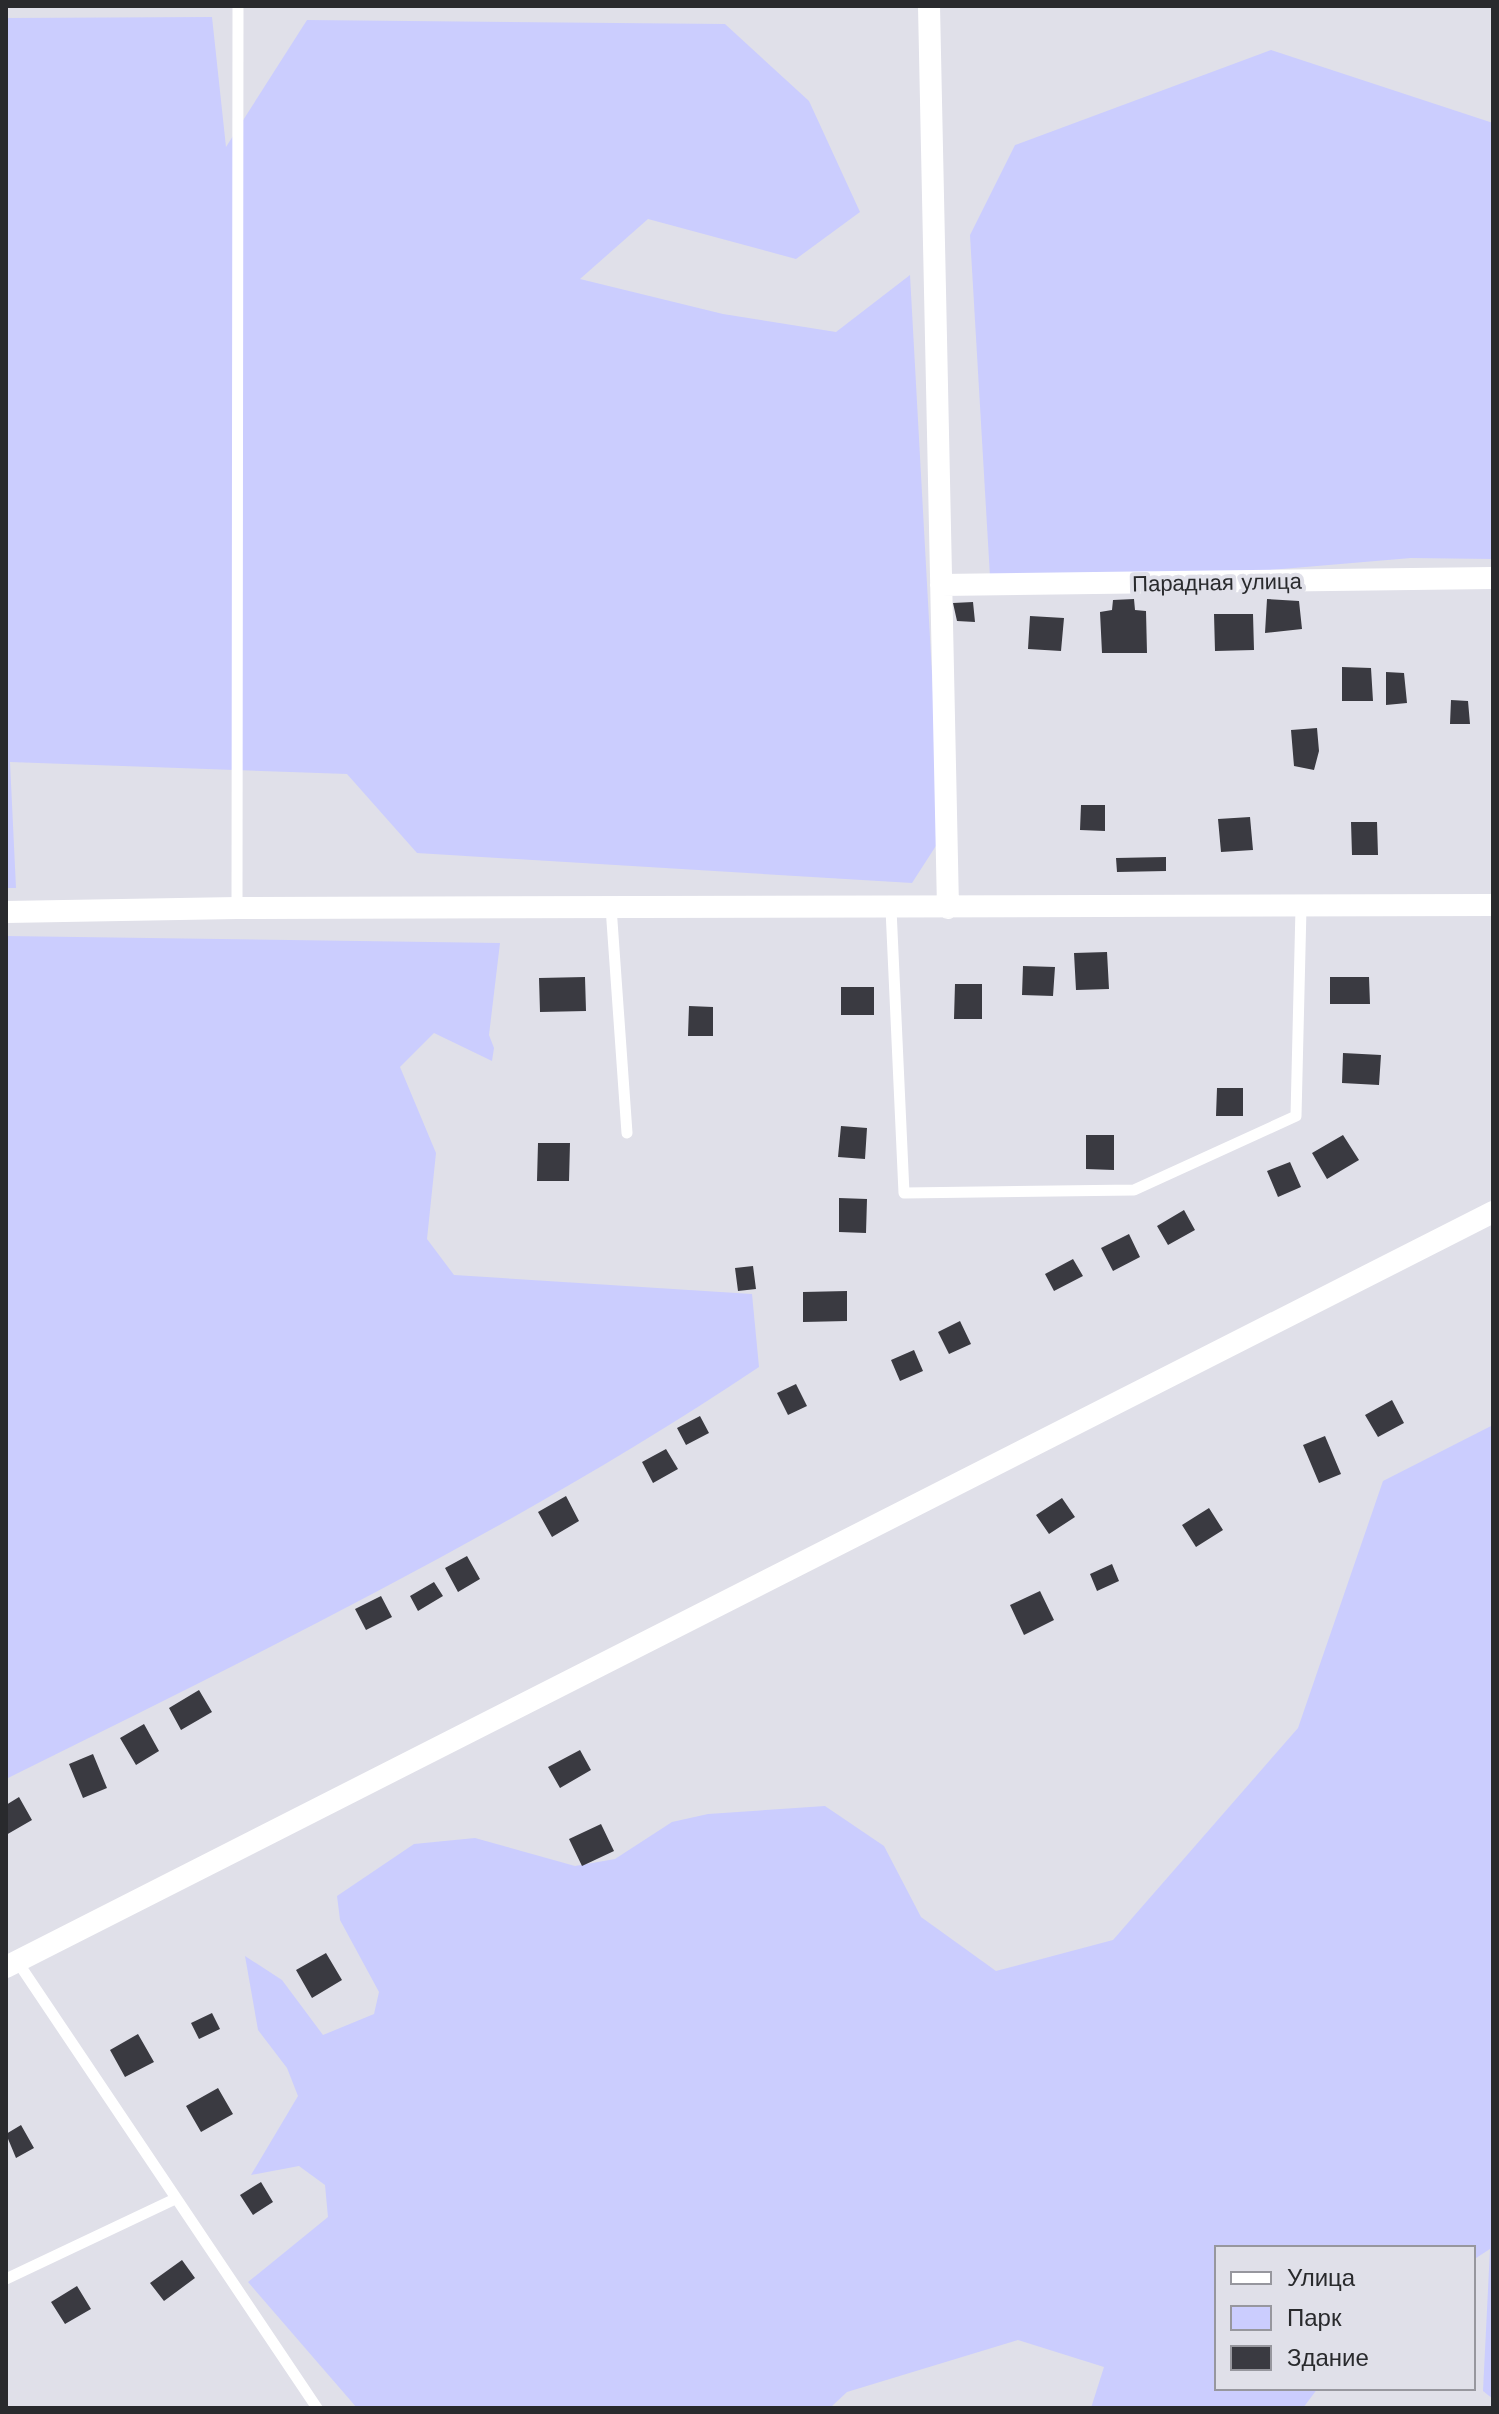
<svg xmlns="http://www.w3.org/2000/svg" width="1499" height="2414" font-family="'Work Sans',sans-serif">
<rect width="100%" height="100%" fill="#e0e0e9"/>
<!-- green -->
<path fill="#cbcdfe" d="M212 17 226 147 307 20 725 24 809 101 860 212 796 259 648 219 580 279 723 314 836 332 910 275 941 838 912 883 417 853 347 774 10 762 16 888H6V18Z
M1271 50 1493 123V559L1411 558 991 594 970 235 1015 145Z
M6 936 500 943 489 1035 494 1048 492 1061 434 1033 400 1067 436 1153 427 1239 454 1275 752 1294 759 1367C521 1526 262 1652 6 1779Z
M1493 1425V2399L1483 2391 1490 2249 1473 2260V2248H1217V2388H1318L1303 2408H1091L1104 2367 1018 2340 847 2392 830 2408H357L248 2282 328 2217 325 2185 299 2166 251 2175 298 2096 287 2068 258 2030 245 1956 282 1980 323 2035 374 2014 379 1992 340 1920 337 1896 414 1844 475 1838 575 1866 615 1859 672 1822 708 1814 825 1806 884 1846 921 1917 996 1971 1113 1940 1298 1728 1383 1481Z"/>
<!-- building -->
<path fill="#3a3a41" d="M1134 599 1135 610 1146 611 1147 653H1102L1100 612 1112 610 1113 600Z
M1267 599 1299 601 1302 629 1265 633Z
M973 602 975 622 957 621 953 603Z
M1214 614H1253L1254 650 1215 651Z
M1030 616 1064 618 1061 651 1028 649Z
M1342 667 1371 668 1373 701H1342Z
M1386 672 1404 673 1407 703 1386 705Z
M1451 700 1468 701 1470 724H1450Z
M1317 728 1319 751 1314 770 1294 766 1291 730Z
M1081 805H1105V831L1080 830Z
M1250 817 1253 850 1221 852 1218 819Z
M1351 822H1377L1378 855H1352Z
M1166 857V871L1117 872 1116 858Z
M1107 952 1109 989 1076 990 1074 953Z
M1023 966 1055 967 1053 996 1022 995Z
M585 977 586 1011 540 1012 539 978Z
M1330 977H1369L1370 1004H1330Z
M955 984H982V1019H954Z
M841 987H874V1015H841Z
M689 1006 713 1007V1036H688Z
M1343 1053 1381 1055 1379 1085 1342 1083Z
M1217 1088H1243V1116H1216Z
M841 1126 867 1128 865 1159 838 1157Z
M1086 1135H1114V1170L1086 1169Z
M1343 1135 1359 1160 1327 1179 1312 1153Z
M538 1143H570L569 1181H537Z
M1290 1162 1301 1187 1278 1197 1267 1171Z
M839 1198 867 1199 866 1233 839 1232Z
M1184 1210 1195 1230 1168 1245 1157 1226Z
M1129 1234 1140 1257 1113 1271 1101 1248Z
M1073 1259 1083 1276 1054 1291 1045 1274Z
M753 1266 756 1289 738 1291 735 1268Z
M847 1291V1321L803 1322V1292Z
M960 1321 971 1344 949 1354 938 1332Z
M914 1350 923 1371 900 1381 891 1360Z
M796 1384 807 1406 788 1415 777 1393Z
M1392 1400 1404 1423 1378 1437 1365 1415Z
M700 1416 709 1433 686 1445 677 1428Z
M1325 1436 1341 1474 1319 1483 1303 1445Z
M666 1449 678 1469 653 1483 642 1462Z
M566 1496 579 1521 552 1537 538 1512Z
M1062 1498 1075 1517 1049 1534 1036 1515Z
M1209 1508 1223 1530 1196 1547 1182 1525Z
M467 1556 480 1579 458 1592 445 1568Z
M1112 1564 1119 1581 1097 1591 1090 1574Z
M434 1582 443 1596 418 1611 410 1596Z
M1040 1591 1054 1620 1024 1635 1010 1605Z
M381 1596 392 1617 366 1630 355 1609Z
M199 1690 212 1712 181 1730 169 1708Z
M144 1724 159 1751 136 1765 120 1738Z
M580 1750 591 1770 560 1788 548 1767Z
M93 1754 107 1788 83 1798 69 1764Z
M19 1797 32 1820 6 1835V1805Z
M601 1824 614 1851 582 1866 569 1839Z
M326 1953 342 1980 312 1998 296 1970Z
M212 2013 220 2029 199 2039 191 2023Z
M138 2034 154 2062 125 2077 110 2050Z
M218 2088 233 2114 201 2132 186 2106Z
M21 2125 34 2148 16 2158 6 2134Z
M261 2182 273 2202 253 2215 240 2195Z
M182 2260 195 2278 164 2301 150 2283Z
M77 2286 91 2309 65 2324 51 2302Z"/>
<g fill="none" stroke-linecap="round" stroke-linejoin="round">
<!-- lane -->
<path stroke="#fff" stroke-width="11" d="M611 907 627 1133
M237 908 238 6
M891 909 904 1193 1134 1190 1296 1116 1301 908
M17 1961 317 2408
M6 2279 175 2199"/>
<!-- street -->
<path stroke="#fff" stroke-width="22" d="M929 6 948 908
M941 585 1493 578
M6 912 237 908 1493 905
M6 1967 1493 1212"/>
</g>
<g text-anchor="middle" stroke-width="8" stroke-linejoin="round" paint-order="stroke">
<!-- street labels -->
<g font-size="22" fill="#292a2d" stroke="#e0e0e9">
<text transform="translate(1217 582) rotate(-1)" y="8">Парадная улица</text>
</g>
</g>
<!-- border -->
<rect width="1499" height="2414" fill="none" stroke="#292a2d" stroke-width="16"/>
<!-- legend -->
<rect x="1215" y="2246" width="260" height="144" fill="#e0e0e9" stroke="#97979e" stroke-width="2"/>
<rect x="1231" y="2272" width="40" height="12" fill="#ffffff" stroke="#97979e" stroke-width="2"/>
<text x="1287" y="2286" font-size="24" fill="#292a2d">Улица</text>
<rect x="1231" y="2306" width="40" height="24" fill="#cbcdfe" stroke="#97979e" stroke-width="2"/>
<text x="1287" y="2326" font-size="24" fill="#292a2d">Парк</text>
<rect x="1231" y="2346" width="40" height="24" fill="#3a3a41" stroke="#97979e" stroke-width="2"/>
<text x="1287" y="2366" font-size="24" fill="#292a2d">Здание</text>
</svg>
